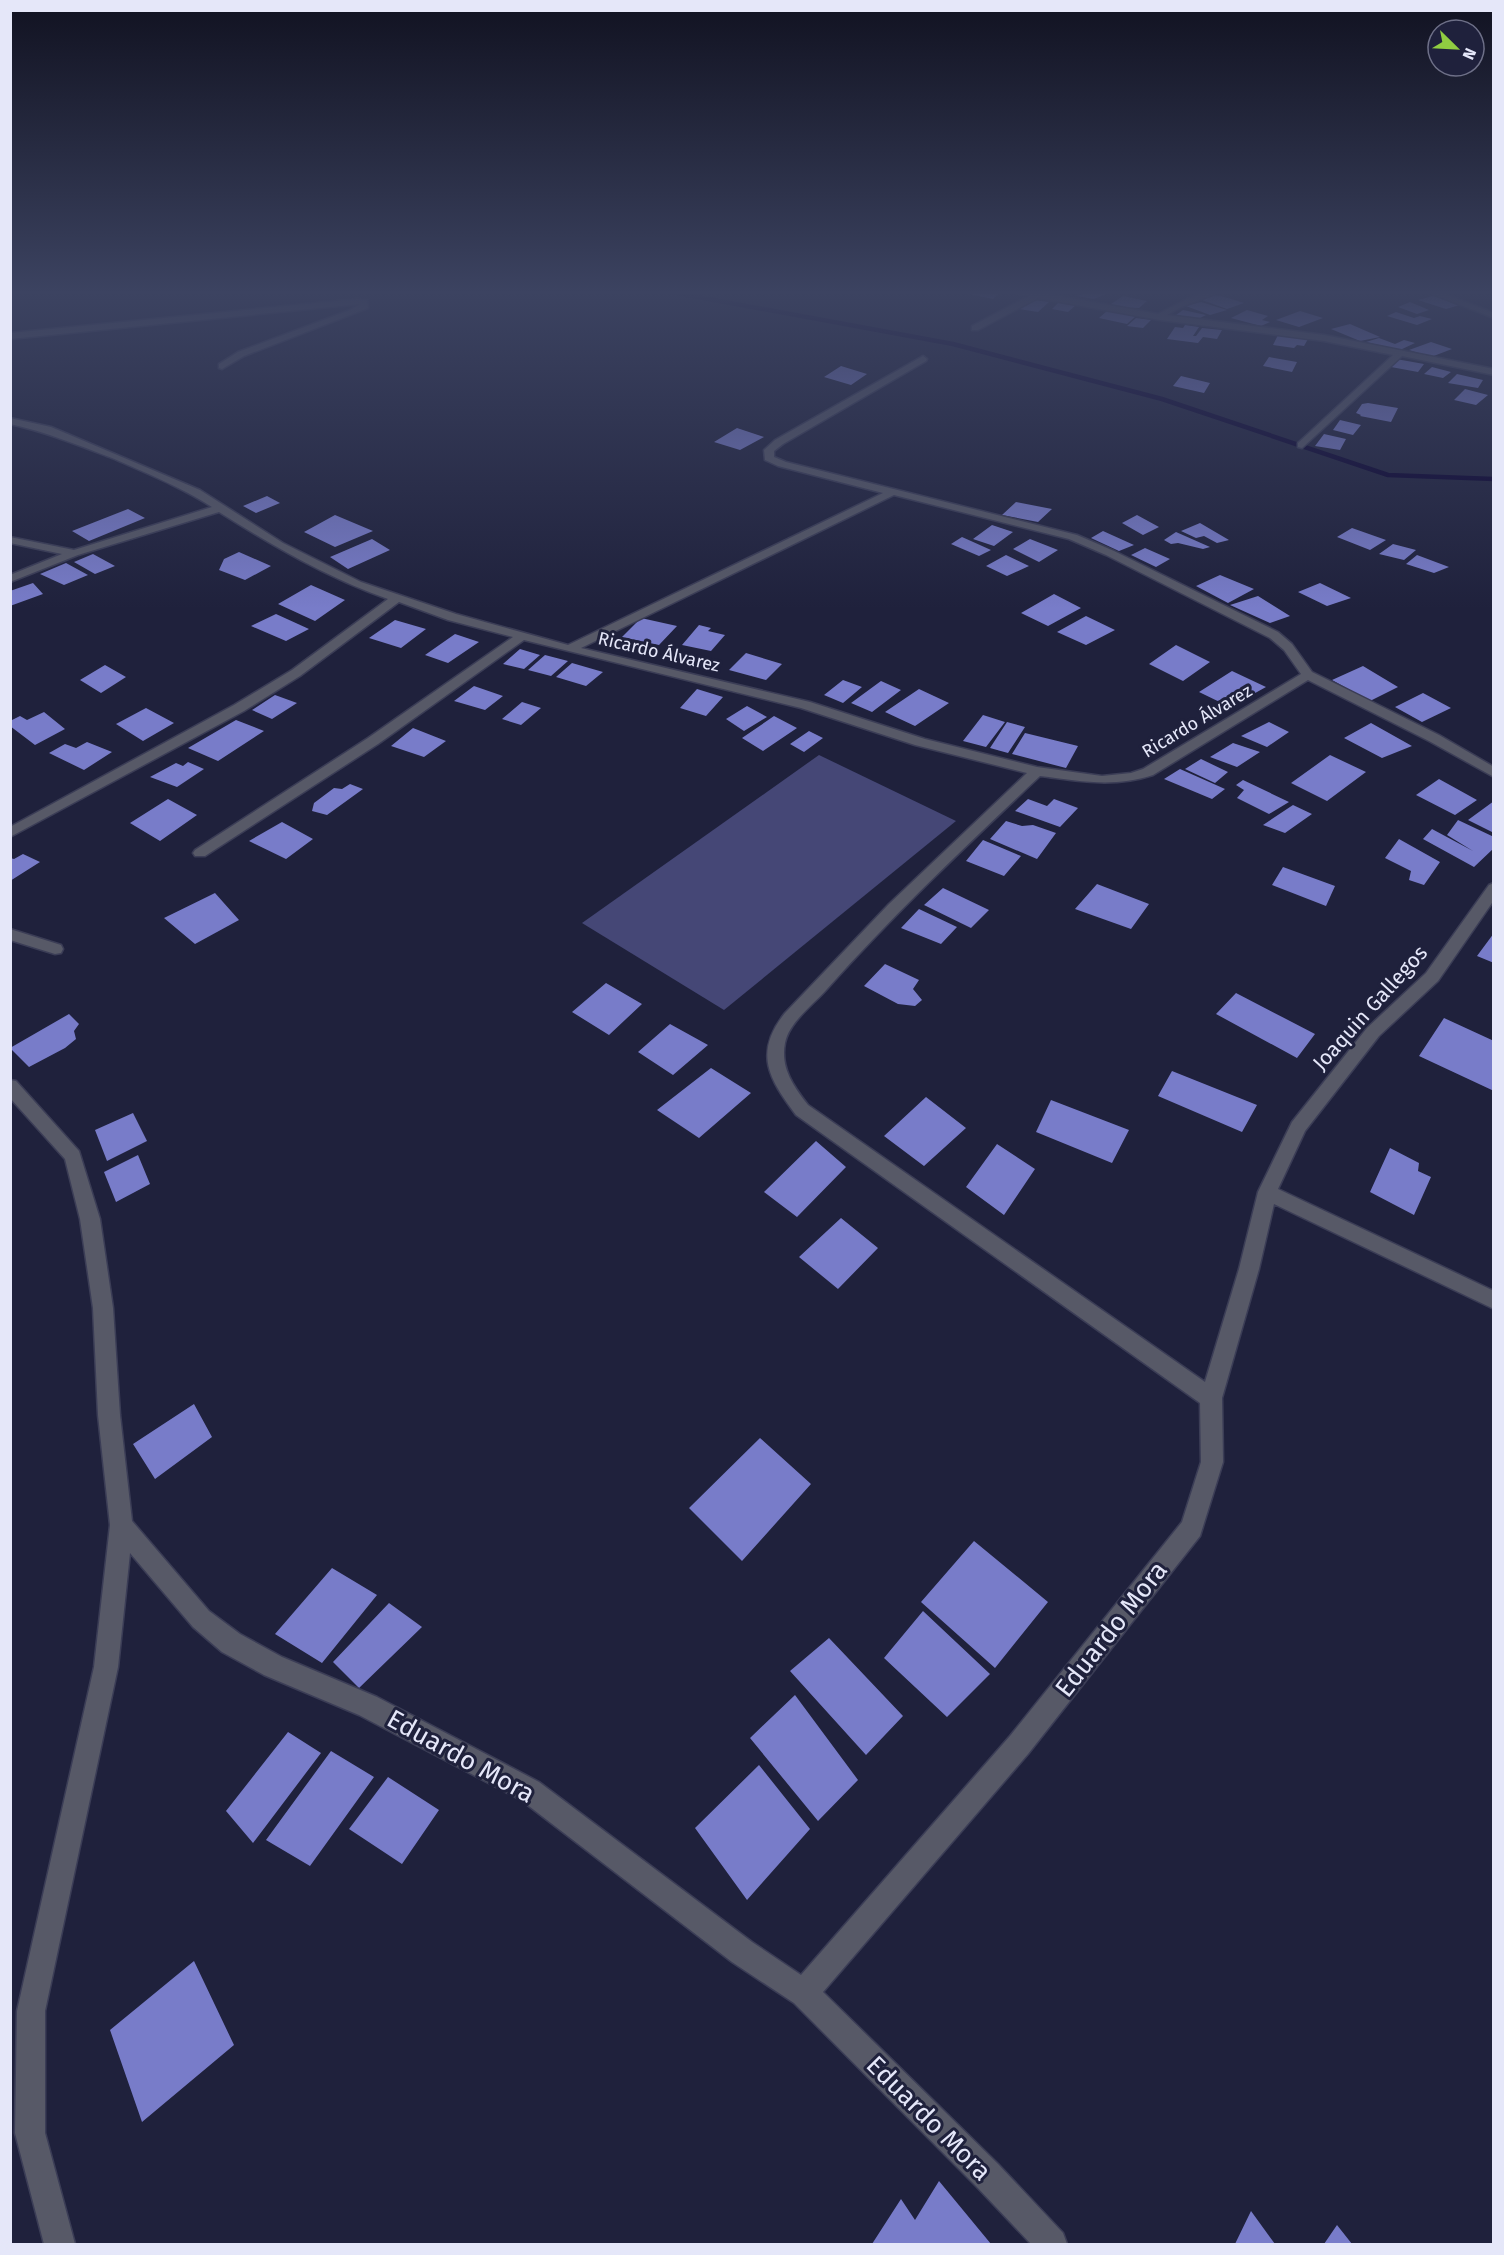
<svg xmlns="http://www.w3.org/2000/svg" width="1504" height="2255" font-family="'Fira Sans',sans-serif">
<rect width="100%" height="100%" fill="#1f213c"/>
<!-- green -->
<path fill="#454776" d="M819 755 956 821 724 1010 582 923Z"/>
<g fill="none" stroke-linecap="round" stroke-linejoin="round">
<!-- stream -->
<path stroke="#08002e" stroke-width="4.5" d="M676 293 953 344 1162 399 1388 475 1494 479"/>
</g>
<!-- building -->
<path fill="#787cc9" d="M965 293H994L998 294 993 299Z
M1085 293H1108L1094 299 1077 296Z
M1215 295 1228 298 1244 303 1227 309 1202 300Z
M1123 296 1147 301 1139 308 1116 307 1111 304Z
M1433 296 1460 305 1446 309 1418 300Z
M1034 300 1049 302 1038 312 1019 309Z
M1059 302 1076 305 1068 312 1052 309Z
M1201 302 1227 310 1210 315 1186 306Z
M1410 302 1429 310 1417 314 1398 307Z
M1183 310 1206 315 1198 319 1176 315Z
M1247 310 1268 316 1262 320 1270 322 1261 326 1231 318Z
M1107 311 1136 316 1127 324 1099 318Z
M1300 311 1323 318 1299 327 1276 320Z
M1396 312 1414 318 1420 316 1432 319 1417 325 1387 316Z
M1136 318 1151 320 1143 328 1127 326Z
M1350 324 1380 337 1360 341 1331 329Z
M1185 325 1199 327 1193 336H1196L1202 328 1222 330 1217 339 1203 337 1198 343 1167 339 1175 327 1183 328Z
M1278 335 1308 339 1304 346 1297 345 1294 348 1273 345Z
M1379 338 1395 344 1404 340 1415 343 1400 350 1366 342Z
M1431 342 1452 349 1431 357 1409 350Z
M1269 357 1297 362 1292 372 1263 366Z
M1396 359 1424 364 1418 372 1391 367Z
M841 366 867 374 851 385 824 377Z
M1432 367 1451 372 1443 378 1424 374Z
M1457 374 1483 380 1478 388 1448 383Z
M1181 376 1210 383 1204 393 1173 386Z
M1465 389 1488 395 1476 405 1454 400Z
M1368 403 1398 408 1391 422 1360 416 1361 415 1356 413 1362 404Z
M1340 420 1361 425 1353 435 1333 430Z
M737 428 764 437 740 450 714 442Z
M1324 434 1346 439 1340 450 1315 446Z
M267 496 280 503 256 513 243 506Z
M1016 502 1052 509 1038 522 1002 515Z
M128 509 145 518 89 541 72 531Z
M335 515 373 531 335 547 304 532Z
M1137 515 1159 527 1143 535 1122 523Z
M1200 523 1229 540 1217 543 1204 536 1196 538 1181 531Z
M992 525 1013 532 994 546 973 539Z
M1352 528 1386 540 1370 550 1337 537Z
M1103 531 1134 545 1119 551 1091 538Z
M1176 532 1210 547 1203 549 1178 543 1171 544 1164 540Z
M962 537 991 550 979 556 951 544Z
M372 539 390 550 348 569 330 557Z
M1030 539 1058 550 1039 562 1013 549Z
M1393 544 1416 550 1404 560 1379 554Z
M1145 548 1170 559 1156 567 1131 555Z
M239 552 271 566 245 580 219 570 224 559Z
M93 554 115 566 95 574 74 562Z
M1006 555 1029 566 1007 576 986 566Z
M1417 555 1449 567 1434 573 1406 564Z
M66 563 88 575 64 585 40 574Z
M1220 575 1254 589 1228 603 1196 586Z
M33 583 43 594 10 606V591Z
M1320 583 1351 598 1327 606 1298 592Z
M311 585 345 600 315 621 278 604Z
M1054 594 1081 608 1048 626 1021 613Z
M1258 596 1290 616 1270 623 1230 605Z
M276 614 309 629 286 641 251 626Z
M1086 616 1115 630 1086 645 1057 632Z
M641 618 677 626 659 645 622 637Z
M395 620 426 629 401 648 369 638Z
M699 625 711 628 708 631 725 635 711 651 682 645Z
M455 634 479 642 448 663 425 655Z
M1176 645 1210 662 1183 681 1149 664Z
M520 649 540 655 524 669 503 664Z
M746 653 782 664 766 680 729 670Z
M545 655 568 661 551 676 528 670Z
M572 663 603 672 586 686 556 677Z
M105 665 126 677 101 693 80 680Z
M1363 666 1398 687 1370 701 1332 680Z
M1232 671 1266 687 1230 707 1199 692Z
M843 680 862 687 843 703 824 695Z
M881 681 901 690 872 712 851 703Z
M474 686 503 696 485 710 454 701Z
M697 689 723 697 706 716 680 708Z
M919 689 949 703 915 726 885 712Z
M1423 693 1451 708 1422 722 1395 707Z
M275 695 297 703 272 719 252 710Z
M522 702 541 708 521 725 502 719Z
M747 706 767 717 744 731 726 719Z
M146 708 174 723 143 741 116 724Z
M44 712 65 729 35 745 10 726V721L20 716 27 720Z
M983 715 1005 722 986 747 963 741Z
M774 716 797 728 763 751 742 738Z
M236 720 264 731 218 761 188 748Z
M1007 722 1025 727 1008 753 990 748Z
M1269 722 1289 732 1267 747 1241 736Z
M1371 723 1412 746 1382 758 1344 738Z
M413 728 446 741 424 757 391 746Z
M809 731 823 738 804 752 790 744Z
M1025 733 1078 746 1066 768 1012 754Z
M87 742 112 752 84 770 49 753 65 744 76 748Z
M1233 743 1260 752 1237 767 1210 757Z
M1330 755 1366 772 1327 801 1291 783Z
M1201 759 1228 772 1215 783 1185 769Z
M188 762 204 769 177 787 150 777 176 763 183 766Z
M1180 769 1225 789 1212 799 1164 779Z
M1439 779 1477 800 1455 815 1416 795Z
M1243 780 1289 802 1269 814 1237 798 1244 790 1236 785Z
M350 784 363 789 327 815 312 811 314 803 334 788 342 789Z
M168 799 197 815 160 841 130 823Z
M1028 799 1047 806 1054 799 1078 808 1060 827 1015 811Z
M1494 801V833L1468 820Z
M1293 805 1312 814 1285 833 1263 825Z
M1458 820 1494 837V848L1474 867 1423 839 1432 829 1473 851 1447 835Z
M1006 821 1022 826 1033 825 1056 833 1037 859 990 839Z
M282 822 313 839 286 859 249 841Z
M1399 839 1440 862 1424 885 1409 880 1411 871 1385 858Z
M983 840 1021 856 1004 876 966 861Z
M23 854 40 862 10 881V858L14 859Z
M1283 867 1335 886 1326 906 1272 885Z
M1097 884 1149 904 1131 929 1075 909Z
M943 888 989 910 971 928 924 905Z
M215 893 239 920 195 944 164 918Z
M919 909 957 927 941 944 901 928Z
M1494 933V963L1477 956Z
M885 964 919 980 913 989 922 1000 915 1006 898 1004 864 986Z
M606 983 642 1004 609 1035 572 1012Z
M1236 993 1315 1034 1297 1058 1216 1014Z
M69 1014 79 1024 74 1031 76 1039 65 1048 29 1067 10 1048Z
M1444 1018 1494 1041V1091L1419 1056Z
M670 1024 708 1045 673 1075 638 1052Z
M711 1068 751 1093 699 1138 657 1110Z
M1172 1071 1257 1105 1242 1132 1158 1096Z
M926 1097 966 1128 924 1166 884 1136Z
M1051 1100 1129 1130 1112 1163 1036 1132Z
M133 1113 147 1141 107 1161 95 1130Z
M816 1141 846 1167 797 1217 764 1192Z
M997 1144 1035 1169 1004 1215 966 1187Z
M1390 1148 1419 1163 1418 1171 1431 1177 1414 1215 1370 1192Z
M138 1155 150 1184 116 1202 104 1172Z
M841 1218 878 1248 838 1289 799 1257Z
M194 1404 212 1437 155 1479 133 1444Z
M760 1438 811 1484 742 1561 689 1508Z
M974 1541 1048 1602 995 1668 921 1602Z
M332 1568 377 1595 322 1663 275 1634Z
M389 1603 422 1627 359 1688 333 1662Z
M923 1611 990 1674 947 1717 884 1658Z
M829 1638 903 1716 866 1755 790 1671Z
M795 1695 858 1780 818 1821 750 1738Z
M288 1732 321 1753 253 1843 226 1811Z
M331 1751 374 1777 310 1866 266 1840Z
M759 1765 810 1829 747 1900 695 1828Z
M388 1777 439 1810 402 1864 349 1829Z
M194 1961 234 2045 142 2122 110 2030Z
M939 2181 991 2244H872L901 2199 915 2220Z
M1251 2211 1275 2244H1235Z
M1337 2225 1352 2244H1324Z"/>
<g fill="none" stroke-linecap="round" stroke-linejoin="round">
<!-- minor casing -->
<g stroke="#3b3d56" stroke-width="3">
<path id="minor" d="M1019 293H1043L1158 314 1189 298 1204 293H1217L1181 307 1167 315 1324 335 1494 369V375L1402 356 1302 448 1298 447V443L1393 355 1324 341 1160 320 1038 298 978 330H972V326L1029 296Z
M1430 293H1442L1494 313V318Z
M357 299 367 300 368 308 244 356 222 369 219 368V364L238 352 350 310 360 304 10 339V333Z
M923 356 927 359 926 361 783 444 774 451V457L786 462 1077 535 1114 551 1278 632 1292 644 1312 672 1439 735 1494 767V777L1429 741 1308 680 1153 775C1113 788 1081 781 1040 776 967 845 894 914 827 989 813 1005 789 1022 785 1043 780 1068 794 1087 808 1105L1205 1382 1239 1269 1258 1192 1292 1122 1367 1028 1426 973 1489 885 1494 883V900L1438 981 1379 1036 1305 1131 1278 1189 1494 1291V1309L1274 1204 1259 1269 1222 1398 1223 1462 1200 1536 1028 1754 823 1992 998 2164 1063 2233 1067 2244H1031L976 2186 794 2003 732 1962 521 1800 359 1715 264 1675 222 1652 193 1627 130 1553 118 1667 45 2011V2133L75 2244H44L15 2133 17 2011 94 1667 110 1525 98 1415 93 1308 80 1219 65 1159 10 1098V1080L16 1081 79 1151 100 1219 113 1308 120 1415 132 1521 209 1611 240 1634 282 1657 377 1697 539 1782 752 1942 801 1975 1010 1736 1182 1522 1201 1462 1200 1403 796 1115C769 1079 753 1053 785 1013L889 904 1027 773 915 745 801 708 524 640 378 744 205 856H195L193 853 195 850 368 738 513 637 448 620 399 602 300 676 244 711 10 837V827L234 705 292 670 388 599C328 578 273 546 219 512L78 555 10 582V575L62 554 10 543V537L74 550 212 507C181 487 146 473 112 458 78 445 46 432 10 424V418L51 427 200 490 283 543 361 582 456 614 568 645 883 493 778 466 765 460 764 450 775 440ZM894 495 1069 539 1106 555 1270 638 1284 650 1301 674 1143 769 1131 773 1102 776 1037 767 925 739 810 702 581 648Z
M10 929 61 945 63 949 61 953 55 954 10 940Z"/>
</g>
<!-- minor -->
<use href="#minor" fill="#575967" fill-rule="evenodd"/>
</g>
<!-- sky -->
<linearGradient id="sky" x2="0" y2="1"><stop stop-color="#111221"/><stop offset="0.48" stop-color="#3c4361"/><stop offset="1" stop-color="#3c4361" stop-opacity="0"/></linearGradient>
<rect width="1504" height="609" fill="url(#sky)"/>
<g text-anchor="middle" stroke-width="6" stroke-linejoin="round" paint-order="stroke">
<!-- far-street labels -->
<g font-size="18" fill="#e5e7f9" stroke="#1f213c">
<text transform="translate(659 652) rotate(13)" y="6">Ricardo Álvarez</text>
<text transform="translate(1197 721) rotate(-31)" y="6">Ricardo Álvarez</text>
</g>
<!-- street labels -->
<g font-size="21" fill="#e5e7f9" stroke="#1f213c">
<text transform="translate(1370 1008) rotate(-48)" y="7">Joaquin Gallegos</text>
</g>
<!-- near-street labels -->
<g font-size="26" fill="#e5e7f9" stroke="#1f213c">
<text transform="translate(1111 1629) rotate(-52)" y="9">Eduardo Mora</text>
<text transform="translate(461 1756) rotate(29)" y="9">Eduardo Mora</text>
<text transform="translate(929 2118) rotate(45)" y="9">Eduardo Mora</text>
</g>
</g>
<!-- border -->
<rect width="1504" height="2255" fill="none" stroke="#e5e7f9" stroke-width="24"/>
<!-- north arrow -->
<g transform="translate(1456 48) rotate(114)"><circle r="28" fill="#1f213c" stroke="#6e7088" stroke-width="1.5"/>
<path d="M0-4.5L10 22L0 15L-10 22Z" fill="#90cd41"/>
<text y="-9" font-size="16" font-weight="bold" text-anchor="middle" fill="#e5e7f9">N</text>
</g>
</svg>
